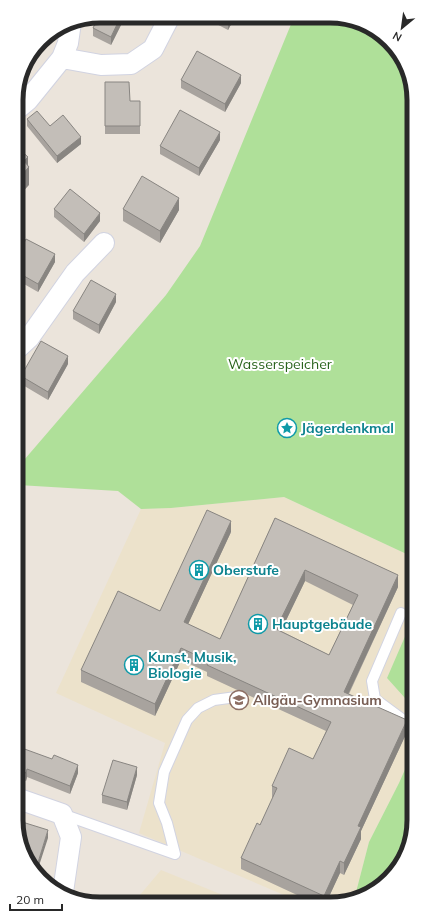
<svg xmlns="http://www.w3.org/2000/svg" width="430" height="920" font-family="Mulish,sans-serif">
<rect width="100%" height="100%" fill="#ebe4db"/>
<!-- education -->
<path fill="#ece2cb" d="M284 497 413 557V618L387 678 413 707 414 749 399 783 369 842 354 900 352 901H298L139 833 165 743 56 693 141 509 171 508Z
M161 870 240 902H134Z"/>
<!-- green -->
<path fill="#afe099" d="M294 17 346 18 386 37 411 78 413 557 284 497 171 508 141 509 118 491 18 485V467L166 295 200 246Z
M413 618V707L387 678Z
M414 749V826L397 871 354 900 369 842 399 783Z"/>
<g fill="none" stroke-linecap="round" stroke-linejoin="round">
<!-- service casing -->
<g stroke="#d1d3e1" stroke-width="12">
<path id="service" d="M401 613 372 681 375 699 413 727
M62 814 175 854 167 823 159 803 164 772 187 720 198 708 214 700 236 697"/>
</g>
<!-- minor casing -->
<g stroke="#d1d3e1" stroke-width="22">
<path id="minor" d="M62 58 101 65 131 64 153 49 170 16
M16 110 28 100 62 58 68 43 71 22
M17 349 29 338 75 273 104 243
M19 799 62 814 71 837 63 892"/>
</g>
<!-- service -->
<use href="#service" stroke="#fff" stroke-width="10"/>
<!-- minor -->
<use href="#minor" stroke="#fff" stroke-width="20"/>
</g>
<!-- wall -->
<path fill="#a8a39e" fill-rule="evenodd" d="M123 16V21L111 45 93 36V28Z
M203 17H235L228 30Z
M181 80 241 83 225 112 181 88Z
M105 82 130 101H140V134H105Z
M27 119 50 126 81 144 57 163 27 126Z
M220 140 199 176 160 154V146Z
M54 209 100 221 84 242 54 217Z
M123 209 179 210 160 243 123 221Z
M17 256 55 262 38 292 17 280Z
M116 302 99 334 73 319V311Z
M68 364 48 400 21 384V376Z
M275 518 398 587 349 694 407 732 361 831V839L344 875 340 873 327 901H310L241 869V858L260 825 273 798 272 797V786L313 759 326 731 207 676V672L181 660 155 716 81 682V670L160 611 231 532 188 624 220 639ZM305 581 353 605 329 655 281 631Z
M19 747 78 773 70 794 27 777 26 781 19 778Z
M137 775 127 810 102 803V795Z"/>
<!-- shaded-wall -->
<path fill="#888581" d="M121 16H123V21L111 45V37Z
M231 17H235L228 30V22Z
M241 75V83L225 112V104Z
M220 132V140L199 176V168Z
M81 137V144L57 163V156Z
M28 157V168L29 167V185L17 198V180L24 161Z
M179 198V210L160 243V231Z
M100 213V221L84 242V234Z
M55 254V262L38 292V284Z
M116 294V302L99 334V325Z
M68 356V364L48 400V392Z
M231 521V532L184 633V622Z
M305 570V581L276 641V629Z
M398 575V587L344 703V692Z
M181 648V660L155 716V704Z
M407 720V732L361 831V839L344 875V863L358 826Z
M78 765V773L70 794V786Z
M137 767V775L127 810V802Z
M27 769V777L26 781V773Z
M48 830V838L37 872 36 869Z
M340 861V873L327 901H324V896Z
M47 877V884L45 883Z"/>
<!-- building -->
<path fill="#c3beb8" stroke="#888581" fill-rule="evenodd" d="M99 16H121L111 37 93 28Z
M218 17H231L228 22Z
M197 51 241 75 225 104 181 80Z
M105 82H129L130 101H140V126H105Z
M180 110 220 132 199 168 160 146Z
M37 111 50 126 63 115 81 137 57 156 27 119Z
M16 146 28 157 24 161 29 167 17 180Z
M142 176 179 198 160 231 123 209Z
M70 189 100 213 84 234 54 209Z
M26 239 55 254 38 284 17 272V256Z
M91 280 116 294 99 325 73 311Z
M41 341 68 356 48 392 21 376Z
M207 510 231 521 184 622 220 639 275 518 398 575 344 692 407 720 358 826 361 827 344 863 340 861 324 896 241 858 257 823 260 825 277 788 272 786 289 748 313 759 331 722 207 665 209 661 181 648 155 704 81 670 118 591 160 611ZM305 570 358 595 329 655 276 629Z
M19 747 52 759 54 755 78 765 70 786 27 769 26 773 19 770Z
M113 760 137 767 127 802 102 795Z
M19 821 48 830 36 869 19 842Z
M39 874 47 877 45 883H44Z"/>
<!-- icons -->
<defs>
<g id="sight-ring" transform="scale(1)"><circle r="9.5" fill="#fff" stroke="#0f9aa8" stroke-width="1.5"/><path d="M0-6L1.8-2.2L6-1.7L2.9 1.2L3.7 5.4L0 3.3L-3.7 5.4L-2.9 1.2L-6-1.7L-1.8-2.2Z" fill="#0f9aa8"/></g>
<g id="building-ring" transform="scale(1)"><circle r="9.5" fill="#fff" stroke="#0f9aa8" stroke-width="1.5"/><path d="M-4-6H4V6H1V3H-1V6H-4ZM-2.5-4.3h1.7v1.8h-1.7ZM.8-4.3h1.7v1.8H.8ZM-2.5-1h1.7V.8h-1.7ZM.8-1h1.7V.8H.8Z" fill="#0f9aa8"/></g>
<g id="school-ring" transform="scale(1)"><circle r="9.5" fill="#fff" stroke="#8d6e63" stroke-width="1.5"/><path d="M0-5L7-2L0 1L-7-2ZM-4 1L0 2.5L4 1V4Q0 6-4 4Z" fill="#8d6e63"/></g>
</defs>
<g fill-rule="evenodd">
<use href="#sight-ring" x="287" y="428"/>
<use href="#building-ring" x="199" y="570"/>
<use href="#building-ring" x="258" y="624"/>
<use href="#building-ring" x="134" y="665"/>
<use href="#school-ring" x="239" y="700"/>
</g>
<g text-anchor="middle" stroke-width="4" stroke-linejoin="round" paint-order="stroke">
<!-- park labels -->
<g font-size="14" fill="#29631c" stroke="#fff">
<text x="280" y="369">Wasserspeicher</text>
</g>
<!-- culture labels -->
<g font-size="14" font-weight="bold" fill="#0d838f" stroke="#fff" text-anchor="start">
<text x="301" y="433">Jägerdenkmal</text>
<text x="213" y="575">Oberstufe</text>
<text x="272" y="629">Hauptgebäude</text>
<text x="148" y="662">Kunst, Musik,<tspan x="148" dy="16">Biologie</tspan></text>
</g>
<!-- education labels -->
<g font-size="14" font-weight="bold" fill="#785e54" stroke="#fff" text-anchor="start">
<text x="253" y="705">Allgäu-Gymnasium</text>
</g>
</g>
<!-- crop -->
<path d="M0 0H430V920H0ZM100 23H330A77 77 0 0 1 407 100V820A77 77 0 0 1 330 897H100A77 77 0 0 1 23 820V100A77 77 0 0 1 100 23Z" fill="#fff" fill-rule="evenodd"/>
<path fill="none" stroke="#292929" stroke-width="5" d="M100 23H330A77 77 0 0 1 407 100V820A77 77 0 0 1 330 897H100A77 77 0 0 1 23 820V100A77 77 0 0 1 100 23Z"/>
<!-- north arrow -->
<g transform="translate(402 28) rotate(209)" stroke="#ffffff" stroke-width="3" paint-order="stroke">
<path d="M0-3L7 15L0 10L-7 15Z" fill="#292929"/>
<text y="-6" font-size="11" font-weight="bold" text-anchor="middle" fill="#292929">N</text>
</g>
<!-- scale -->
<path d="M10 904v6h52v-6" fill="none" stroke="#292929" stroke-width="2"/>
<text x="16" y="904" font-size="12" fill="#292929" stroke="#ffffff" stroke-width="3" paint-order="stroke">20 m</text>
</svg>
